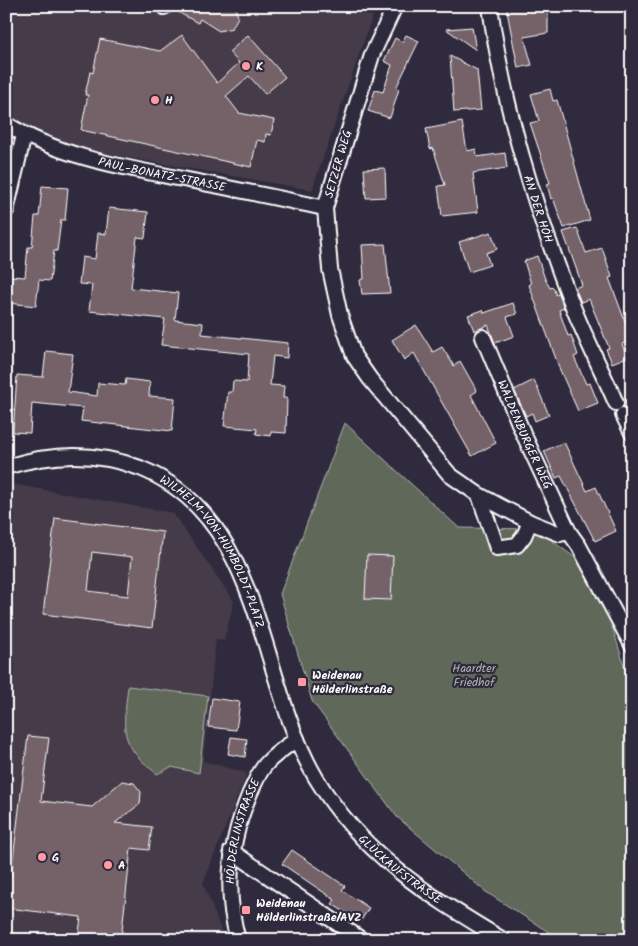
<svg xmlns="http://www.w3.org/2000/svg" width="638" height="946" font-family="Kalam,sans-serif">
<rect width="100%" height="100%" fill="#2f2a3d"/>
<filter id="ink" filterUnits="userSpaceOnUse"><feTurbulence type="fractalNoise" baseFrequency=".02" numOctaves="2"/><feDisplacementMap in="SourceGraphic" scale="10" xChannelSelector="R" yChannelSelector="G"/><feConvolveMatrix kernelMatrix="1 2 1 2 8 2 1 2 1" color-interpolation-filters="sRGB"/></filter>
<g filter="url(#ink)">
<!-- built -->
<path fill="#443b4a" d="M6 6H360L374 12 312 190 57 145 6 117Z
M6 483 173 513 234 601 224 641 216 639 203 761 247 773 203 883 225 940H6Z"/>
<!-- green -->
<path fill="#61685a" stroke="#b0b4ac" d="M345 423 459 528 536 529 581 562 608 613 632 691V940H561L486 892 397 817 312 701 280 594Z
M128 686 208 696 199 773 171 767 157 774C118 743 123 731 128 686Z"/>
<!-- building -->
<path fill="#756269" stroke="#fff" fill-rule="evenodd" d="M175 6H235L238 17 232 28 219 31 200 19 198 23 174 10Z
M506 6H548V33L524 37 532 65 518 68Z
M472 27 476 50 446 29Z
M182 35 217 83 239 63 229 52 248 35 285 77 265 94 249 76 226 96 239 113 274 120 271 135 266 134 265 142 257 140 251 167 81 130 88 95H85L90 72 93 73 100 39 160 51Z
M406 35 419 41 396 88 399 89 390 118 368 111 375 90 383 92 392 65 384 61 395 38 402 42Z
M450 56 477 70 481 110 454 112Z
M550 89 553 101 557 100 590 220 564 228 553 198 551 199 547 184 550 183 530 123 539 121 531 94Z
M462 122 467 151 476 149 477 157 505 153 507 168 473 173 478 212 442 216 438 186 445 185 433 148 430 149 426 129Z
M385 168 386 197 366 198 364 169Z
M42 186 68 188 65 220H61L57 251H54L50 281 39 280 36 306 8 303 11 276 25 277 28 247H32L35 216H39Z
M109 208 148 212 145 238 137 237 131 288 178 293 175 320 203 323 202 334 288 343 287 358 273 356 270 385 284 386 283 398H287L286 433 271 432V436L256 434 257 429 224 426 228 392H232L233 381 247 382 249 354 161 345 165 319 89 311 92 285 79 284 82 257 95 259 98 233 106 234Z
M577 228 586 253 602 248 612 277 609 278 632 340 622 344 627 357 612 363 606 349 609 348 589 299 581 302 575 288 582 285 563 232Z
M491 232 497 249 486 253 490 265 469 272 459 242Z
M385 244 390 293 362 294 360 280 364 279 362 245Z
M537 256 545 279 550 288 553 287 556 295 559 294 564 308 559 310 568 336 571 335 578 355 574 357 586 384 590 383 598 403 578 411 560 370 529 285 531 284 524 261Z
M513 303 517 314 507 317 514 336 495 343 488 325 474 331 468 315 483 310 484 313Z
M416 325 433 352 442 347 454 366 460 361 477 391 471 395 496 443 472 456 414 353 404 360 392 340Z
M46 351 73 354 68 392 97 396 98 383 125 385 126 379 150 382 149 396 175 398 172 431 81 421 83 408 32 403 30 433 13 432 17 375 43 377Z
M534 380 549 415 535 421 532 413 526 416 514 390Z
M564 442 587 491 596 487 616 531 595 541 561 476 556 478 544 451Z
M55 518 163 532 152 628 43 614ZM92 552 132 557 128 596 88 591Z
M367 555 393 556 391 600 365 599Z
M212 698 240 702 236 730 208 727Z
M28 736 49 738 41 801 92 807 122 781 134 783 141 792 140 804 115 823 152 827 149 850 131 848 121 940H78L81 917 7 908Z
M231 737 247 739 245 757 228 754Z
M292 850 345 886 342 890 369 908 360 922 332 904 335 900 282 864Z"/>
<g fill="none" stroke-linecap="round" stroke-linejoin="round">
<!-- pedestrian casing -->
<g stroke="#fff" stroke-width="14">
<path id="pedestrian" d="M164 9 168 7"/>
</g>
<!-- minor casing -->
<g stroke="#fff" stroke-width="18">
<g id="minor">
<path d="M395 6 372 55 325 208 330 269 340 315 354 356 370 379 450 475 479 495 530 522 560 534 569 532 579 546 632 645"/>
<path id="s1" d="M490 6C503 106 534 204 570 299 583 334 601 368 616 403"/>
<path id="s2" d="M6 124C60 157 122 167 183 179 230 188 277 198 325 208"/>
<path d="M6 211 24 135"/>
<path id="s3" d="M483 337 523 433 569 532"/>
<path d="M623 415 632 433"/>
<path id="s4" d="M6 467C51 453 95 451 140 468 266 519 256 677 316 778 363 856 427 894 503 940"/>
<path d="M479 495 497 548 517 545 524 536 530 522"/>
<path d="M231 851 362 940"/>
<path id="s5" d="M238 940C224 890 230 840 250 793 255 783 259 771 267 763 275 754 287 746 297 739"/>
</g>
</g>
<!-- pedestrian -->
<use href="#pedestrian" stroke="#2f2a3d" stroke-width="10"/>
<!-- minor -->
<use href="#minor" stroke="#2f2a3d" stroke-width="14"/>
</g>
</g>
<!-- markers -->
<g fill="#ff9aa2" stroke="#2f2a3d" stroke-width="2">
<circle cx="246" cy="66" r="5"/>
<circle cx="155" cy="100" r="5"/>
<rect x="297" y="677" width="10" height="10" rx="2.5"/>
<circle cx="42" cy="857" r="5"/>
<circle cx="108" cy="865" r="5"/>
<rect x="241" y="905" width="10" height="10" rx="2.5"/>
</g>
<g text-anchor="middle" stroke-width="4.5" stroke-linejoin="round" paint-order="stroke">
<!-- poi labels -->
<g font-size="12" font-weight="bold" fill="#fff" stroke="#2f2a3d" text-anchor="start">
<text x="256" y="70">K</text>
<text x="165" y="104">H</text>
<text x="312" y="679">Weidenau<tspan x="312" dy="14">Hölderlinstraße</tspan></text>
<text x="52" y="861">G</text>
<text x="118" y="869">A</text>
<text x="256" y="907">Weidenau<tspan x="256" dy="14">Hölderlinstraße/AVZ</tspan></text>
</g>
<!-- street labels -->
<g font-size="12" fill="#fff" stroke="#2f2a3d">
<text transform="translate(338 164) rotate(-74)" y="4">SETZER WEG</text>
<text dy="4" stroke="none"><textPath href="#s2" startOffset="165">PAUL-BONATZ-STRASSE</textPath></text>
<text dy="4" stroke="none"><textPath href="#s1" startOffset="209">AN DER HÖH</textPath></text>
<text dy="4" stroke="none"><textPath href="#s3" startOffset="106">WALDENBURGER WEG</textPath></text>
<text dy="4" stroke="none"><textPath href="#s4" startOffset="252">WILHELM-VON-HUMBOLDT-PLATZ</textPath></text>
<text dy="4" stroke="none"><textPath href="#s5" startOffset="111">HÖLDERLINSTRASSE</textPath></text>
<text dy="4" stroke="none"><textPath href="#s4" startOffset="630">GLÜCKAUFSTRASSE</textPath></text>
</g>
<!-- park labels -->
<g font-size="12" fill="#b0b4ac" stroke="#2f2a3d">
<text x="474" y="672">Haardter<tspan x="474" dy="14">Friedhof</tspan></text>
</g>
</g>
<!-- margin -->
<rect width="638" height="946" fill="none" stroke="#2f2a3d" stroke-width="25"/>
<rect x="12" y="12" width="613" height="921" fill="none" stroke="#fff" stroke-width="2" filter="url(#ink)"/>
</svg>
